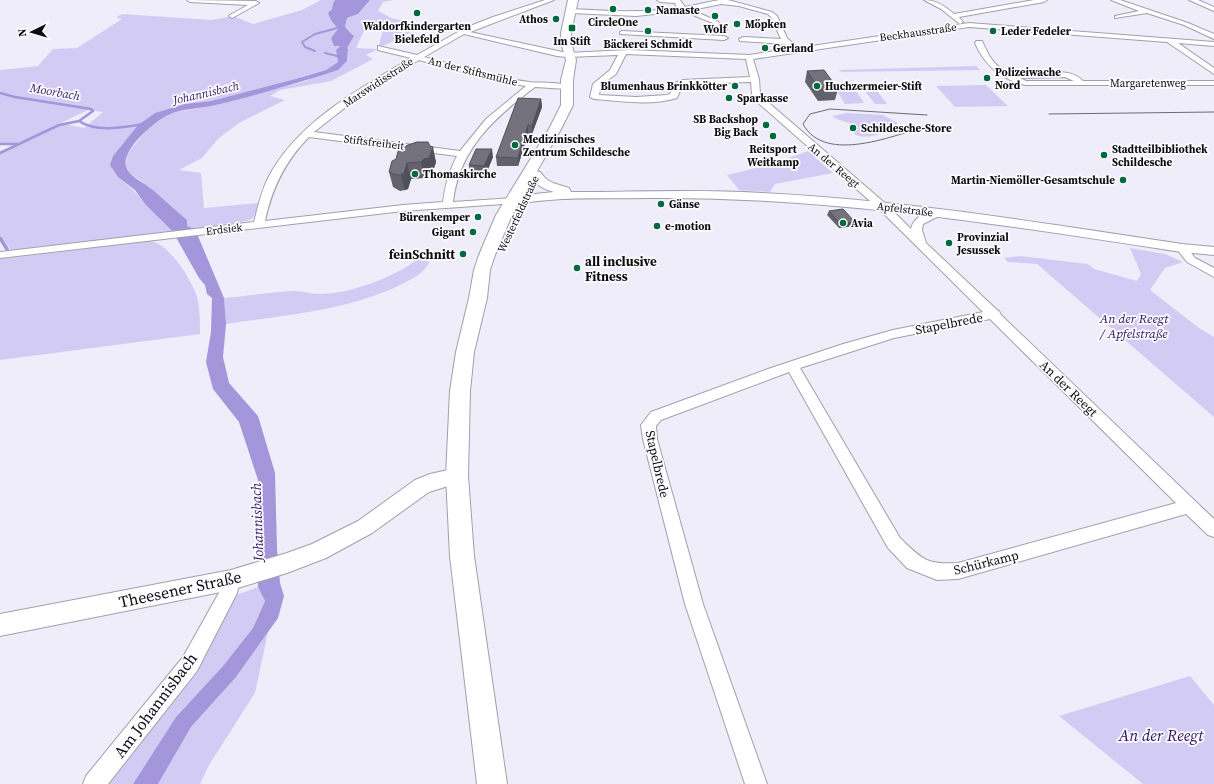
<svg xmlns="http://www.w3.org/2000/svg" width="1214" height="784" font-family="'Source Serif 4',serif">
<rect width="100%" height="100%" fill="#efedf9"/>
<!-- green -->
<path fill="#d2ccf5" d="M321 0H335L333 3 332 9 330 11 334 24 338 29 340 46 336 50 338 62 326 70 303 77 211 101 185 104 155 113 138 125 113 156 118 177C139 193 154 214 173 232L11 250 0 235V154L57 126 65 124 84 128 103 112 88 110 19 143H0V70L38 66 53 49 77 48 122 19 117 18V17L122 14 212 20 233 16 253 24 302 10Z
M370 0H394L383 2 378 11 391 18 424 26 383 46 379 45 383 30 364 31 356 48 378 49 366 55 373 59 331 81 280 90 270 96 285 100 239 123 219 138 202 158 179 170 201 173 204 208 260 203 253 218 247 221 195 229 187 226 152 189 130 173 126 166 127 154 151 125 167 115 177 112 212 106 306 81 347 61 348 49 347 48 353 34 345 27 347 18 358 14Z
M976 66 980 70 841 72 839 70Z
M872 84 887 104H875L860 85Z
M986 85 1008 106 955 107 936 86Z
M835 88H854L864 103 845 104Z
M847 113 883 115 898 123C888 133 867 141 854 134L857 129C851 120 840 123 832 116Z
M808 151 833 173 775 184 770 192 739 190 727 175 772 164Z
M151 241C169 244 192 280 197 297 200 309 200 321 200 334L0 360V259Z
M1130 248 1165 254 1183 262 1165 268 1150 290 1199 328 1214 337V417L1037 264 1008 262 1004 258 1020 256 1088 264 1094 269 1137 281 1141 274Z
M420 258H426L429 263C424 273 411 280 400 285 346 311 285 315 226 324L224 298C247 296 271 292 294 291 303 291 311 294 319 294 351 294 394 277 420 258Z
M258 587 265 601 253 628 223 666 176 717 133 784H106L231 597Z
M268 632 255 693 209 765 200 784H158L191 727 236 677Z
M1190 676 1214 705V784H1143L1059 716Z"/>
<!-- water -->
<path fill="#a396db" d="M335 0H370L358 14 347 18 345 27 354 36 347 48 348 49 347 61 338 70C298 83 257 95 216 105 200 109 183 108 168 115 155 121 121 150 126 166 129 177 145 183 153 190 164 200 175 210 187 220V226L195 229 224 298 226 324 223 357 229 383 258 416 275 473 277 549 280 583 284 596 278 618 236 677 191 727 158 784H133L176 717 223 666 253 628 265 601 258 587 256 518 258 480 239 422 213 389 206 362 211 332 212 298 207 294 205 285 199 278 173 232 146 205 135 190 118 177 110 165 113 156 138 125 155 113 185 104 211 101 303 77 326 70 338 62 336 50 340 46H334L331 38 338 29 331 20 328 13 332 9 333 3Z"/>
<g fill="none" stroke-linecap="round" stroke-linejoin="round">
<!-- stream-far2 -->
<path stroke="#a396db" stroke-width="2" d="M315 51 305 47 302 42 315 34 341 27
M325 53 341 57"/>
<!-- stream-far1 -->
<path stroke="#a396db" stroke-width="2.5" d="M0 93 15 97 91 109 93 111 79 121C96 133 125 127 144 124
M0 144H18
M0 153 59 125 79 121"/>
<!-- stream -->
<path stroke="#a396db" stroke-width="3.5" d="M0 238 7 249"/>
<!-- minor casing -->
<g stroke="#a19faa" stroke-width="2">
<path id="minor" d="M187 0 256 1 259 3 232 18 229 16 230 15 248 5 190 2Z
M545 0H554L470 32 567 53 629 50 749 55 790 49 785 44 740 41 739 39 743 37 781 39 771 17 768 14 739 6 721 4 692 10 717 21 727 30 724 32 713 23 683 11 636 16 571 13 568 11 571 9C607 11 642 13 677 8L675 3 660 2 657 0H680L685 7 719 0H728L772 12 777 16 787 38 798 48 969 23 1214 42V46L1178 43 1214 68V74L1167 42 969 27 753 59 759 79 760 94 762 97 886 204 911 229C913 217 930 208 941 211L942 213 941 215 923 224 922 230 926 243 997 310 999 311 1001 315 1214 519V537L1208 535 1186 514 958 579 937 580 907 568 888 548 789 372 661 420 656 426 657 439 703 604 767 784H745L685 604 643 439 641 425 651 412 768 369 843 344 893 330 983 312 878 208 756 101 752 94 751 82 684 84 682 86 677 98C651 106 621 101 594 99L590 97 593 84 610 70 618 55 567 57 557 56 464 34 424 57C459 66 493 77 529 82 538 83 566 82 571 87L567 89 535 87C494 118 459 149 453 202L512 198 516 199 517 201 516 203 403 211 0 258V252L254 222C258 207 261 192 268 178 297 122 359 89 411 58L378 50V46L417 55 465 28 493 17ZM626 54 746 59 750 77 682 80 675 83 670 94 667 95 636 97 599 95 601 85 616 74ZM419 60 496 81 526 86 486 119 460 151 314 132 356 99ZM309 137 457 156C449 171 445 185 443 202L403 205 265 221C272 188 285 161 309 137ZM990 319 1176 503 958 563C926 565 922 559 900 538L800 368 894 338Z
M924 0C936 0 945 6 954 14L1034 0H1047L1044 2 959 17 963 22 960 24 941 9Z
M1111 0H1120L1188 23 1214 34V39L1184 25 1147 13 1115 18V16L1139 11Z
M1189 0H1198L1214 7V11Z
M622 31 724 36 728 38 724 40 620 34V32Z
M976 41H982C987 51 990 60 999 67 1022 85 1063 60 1083 81H1214V85H1025C1001 79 985 66 975 43ZM1065 77 1074 81H1026L1020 78Z
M1182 245 1186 246 1195 258 1214 268V277L1187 262 1176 248Z
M231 572 237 574 240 580 237 593 197 671 108 784H83L86 776 183 657 220 591 225 574Z"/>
</g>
<!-- tertiary casing -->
<g stroke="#a19faa" stroke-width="2">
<path id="tertiary" d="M536 171 540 172 546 179 553 183 569 188 571 192C635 192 698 189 762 193 903 200 1043 223 1182 244L1214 247V255L1182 252C1005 225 827 196 647 198 602 199 556 196 512 205L508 204 506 201 508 198 525 195 554 192C543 189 536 185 530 175L532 172Z
M457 468 464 471 466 476 464 481 429 492 372 533 326 558 287 573 231 590 0 636V614L231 570 287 553 312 544 358 521 415 480 430 474Z"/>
</g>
<!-- secondary casing -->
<g stroke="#a19faa" stroke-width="2">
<path id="secondary" d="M568 0H578L571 33 572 46 576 60 573 80V105L561 129 512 215 495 255 490 270 487 298 474 352 470 391 468 476 474 556 507 784H477L450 556 446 476 450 391 456 352 469 298 474 270 479 255 496 215 549 129 561 105V80L566 60 562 46 561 33Z"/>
</g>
<!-- minor -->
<use href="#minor" fill="#fff" fill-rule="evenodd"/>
<!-- tertiary -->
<use href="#tertiary" fill="#fff" fill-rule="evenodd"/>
<!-- secondary -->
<use href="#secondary" fill="#fff" fill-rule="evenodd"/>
<!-- tram -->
<path stroke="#6c6b72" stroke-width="1" d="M1049 114 1214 112
M927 115 830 109 810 114 803 124C825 165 896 135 929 125"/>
</g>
<!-- wall -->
<path fill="#63626c" d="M807 71 838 89 835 100 818 101 805 82Z
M541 99 542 107 532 134H528L518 166H497L496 157Z
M430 146 436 162 432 174 427 175 425 178 411 179 408 189 405 190 400 191 393 187 389 172Z
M493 157 486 174 470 173 469 165Z
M829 211 855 222 854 226 839 228 827 215Z"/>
<!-- shaded-wall -->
<path fill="#505058" d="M541 99 542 107 532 134V126Z
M528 125V134L518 166V158Z
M433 147 436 162 432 174 427 175 425 178 421 162Z
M492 149 493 157 486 174 484 166Z
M407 163 411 179 408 189 405 190 401 175Z
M855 222 854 226 839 228 840 224Z"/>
<!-- building -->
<path fill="#73727d" stroke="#505058" d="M824 70 838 89 820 90 807 71Z
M518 98 541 99 532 126 528 125 518 158 496 157Z
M417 142H428L430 146 433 147 429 158 424 159 421 162 407 163 404 173 401 175H396L389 172 392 161 396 159 399 148Z
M476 149H492L484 166 469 165Z
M843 209 855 222 840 224 829 211Z"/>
<!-- markers -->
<g fill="#02693f" stroke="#fcfcfe" stroke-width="1.5">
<circle cx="613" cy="9" r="4"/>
<circle cx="648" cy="10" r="4"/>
<circle cx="417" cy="13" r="4"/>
<circle cx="715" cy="16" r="4"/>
<circle cx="556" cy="19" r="4"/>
<circle cx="737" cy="24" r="4"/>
<rect x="568" y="24" width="8" height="8" rx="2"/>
<circle cx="648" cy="31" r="4"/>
<circle cx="993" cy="31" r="4"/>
<circle cx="765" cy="48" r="4"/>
<circle cx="987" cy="78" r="4"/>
<circle cx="735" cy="86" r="4"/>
<circle cx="817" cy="86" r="4"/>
<circle cx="729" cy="98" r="4"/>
<circle cx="766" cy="125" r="4"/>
<circle cx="853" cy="128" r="4"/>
<circle cx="773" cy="136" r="4"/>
<circle cx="515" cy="145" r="4"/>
<circle cx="1104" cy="155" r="4"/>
<circle cx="415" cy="174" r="4"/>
<circle cx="1123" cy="180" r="4"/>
<circle cx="661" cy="204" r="4"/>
<circle cx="478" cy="217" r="4"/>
<circle cx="843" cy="223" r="4"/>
<circle cx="657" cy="226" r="4"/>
<circle cx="473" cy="232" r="4"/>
<circle cx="949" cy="243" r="4"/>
<circle cx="463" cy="254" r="4"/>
<circle cx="577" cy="268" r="4"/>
</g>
<g text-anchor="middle" stroke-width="3.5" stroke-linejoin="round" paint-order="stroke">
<!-- far-poi labels -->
<g font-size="11" font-weight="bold" fill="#0d0c10" stroke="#fcfcfe" text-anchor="start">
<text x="656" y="14">Namaste</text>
<text x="548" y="23" text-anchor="end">Athos</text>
<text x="613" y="26" text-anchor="middle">CircleOne</text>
<text x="745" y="28">Möpken</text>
<text x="417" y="30" text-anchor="middle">Waldorfkindergarten<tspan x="417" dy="13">Bielefeld</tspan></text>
<text x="715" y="33" text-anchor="middle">Wolf</text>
<text x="1001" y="35">Leder Fedeler</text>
<text x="572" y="45" text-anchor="middle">Im Stift</text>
<text x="648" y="48" text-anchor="middle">Bäckerei Schmidt</text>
<text x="773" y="52">Gerland</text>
<text x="995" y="76">Polizeiwache<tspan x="995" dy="13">Nord</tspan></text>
<text x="727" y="90" text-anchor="end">Blumenhaus Brinkkötter</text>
<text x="825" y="90">Huchzermeier-Stift</text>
<text x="737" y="102">Sparkasse</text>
<text x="758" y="123" text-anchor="end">SB Backshop<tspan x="758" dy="13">Big Back</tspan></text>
<text x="861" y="132">Schildesche-Store</text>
<text x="523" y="143">Medizinisches<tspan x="523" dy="13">Zentrum Schildesche</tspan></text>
<text x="773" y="153" text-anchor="middle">Reitsport<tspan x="773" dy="13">Weitkamp</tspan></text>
<text x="1112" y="153">Stadtteilbibliothek<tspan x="1112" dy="13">Schildesche</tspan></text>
<text x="423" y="178">Thomaskirche</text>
<text x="1115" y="184" text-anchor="end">Martin-Niemöller-Gesamtschule</text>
<text x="669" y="208">Gänse</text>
<text x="470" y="221" text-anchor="end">Bürenkemper</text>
<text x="851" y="227">Avia</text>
<text x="665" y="230">e-motion</text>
<text x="465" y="236" text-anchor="end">Gigant</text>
<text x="957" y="241">Provinzial<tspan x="957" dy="13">Jesussek</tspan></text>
</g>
<!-- far-street labels -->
<g font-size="11" fill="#0d0c10" stroke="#fcfcfe">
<text transform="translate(918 32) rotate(-8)" y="4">Beckhausstraße</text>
<text transform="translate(473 71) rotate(14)" y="4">An der Stiftsmühle</text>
<text transform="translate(378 82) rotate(-33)" y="4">Marswidisstraße</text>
<text x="1148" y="87">Margaretenweg</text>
<text transform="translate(374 142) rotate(7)" y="4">Stiftsfreiheit</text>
<text transform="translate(834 165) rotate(40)" y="4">An der Reegt</text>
<text transform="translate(905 209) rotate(7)" y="4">Apfelstraße</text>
<text transform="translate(518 214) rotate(-65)" y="4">Westerfeldstraße</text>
<text transform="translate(224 229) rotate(-7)" y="4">Erdsiek</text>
</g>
<!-- far-water labels -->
<g font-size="12" font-style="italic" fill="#34196a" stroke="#fcfcfe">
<text transform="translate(55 92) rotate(10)" y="4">Moorbach</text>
<text transform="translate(206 93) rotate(-13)" y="4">Johannisbach</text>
</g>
<!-- poi labels -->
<g font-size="13" font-weight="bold" fill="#0d0c10" stroke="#fcfcfe" text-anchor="end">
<text x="455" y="259">feinSchnitt</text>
<text x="585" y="266" text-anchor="start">all inclusive<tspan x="585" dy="15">Fitness</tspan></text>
</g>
<!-- park labels -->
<g font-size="13" font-style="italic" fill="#2e1162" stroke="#fcfcfe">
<text x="1134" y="323">An der Reegt<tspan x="1134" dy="15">/ Apfelstraße</tspan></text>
</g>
<!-- street labels -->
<g font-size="13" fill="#0d0c10" stroke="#fcfcfe">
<text transform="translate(949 323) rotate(-11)" y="5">Stapelbrede</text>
<text transform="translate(1069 388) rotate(44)" y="5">An der Reegt</text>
<text transform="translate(658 464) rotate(77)" y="5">Stapelbrede</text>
<text transform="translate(986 562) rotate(-14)" y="5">Schürkamp</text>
</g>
<!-- water labels -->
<g font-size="14" font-style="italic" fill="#34196a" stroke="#fcfcfe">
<text transform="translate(257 522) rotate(-92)" y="5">Johannisbach</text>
</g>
<!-- near-street labels -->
<g font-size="16" fill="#0d0c10" stroke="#fcfcfe">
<text transform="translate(180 589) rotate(-12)" y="6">Theesener Straße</text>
<text transform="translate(155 705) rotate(-53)" y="6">Am Johannisbach</text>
</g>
<!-- near-park labels -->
<g font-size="16" font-style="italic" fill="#2e1162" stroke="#fcfcfe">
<text x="1161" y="741">An der Reegt</text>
</g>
</g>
<!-- north arrow -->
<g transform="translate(32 32) rotate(265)" stroke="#fcfcfe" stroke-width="3" paint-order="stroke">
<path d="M0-3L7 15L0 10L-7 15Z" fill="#0d0c10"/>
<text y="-6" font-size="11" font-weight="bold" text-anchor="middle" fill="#0d0c10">N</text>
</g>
</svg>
